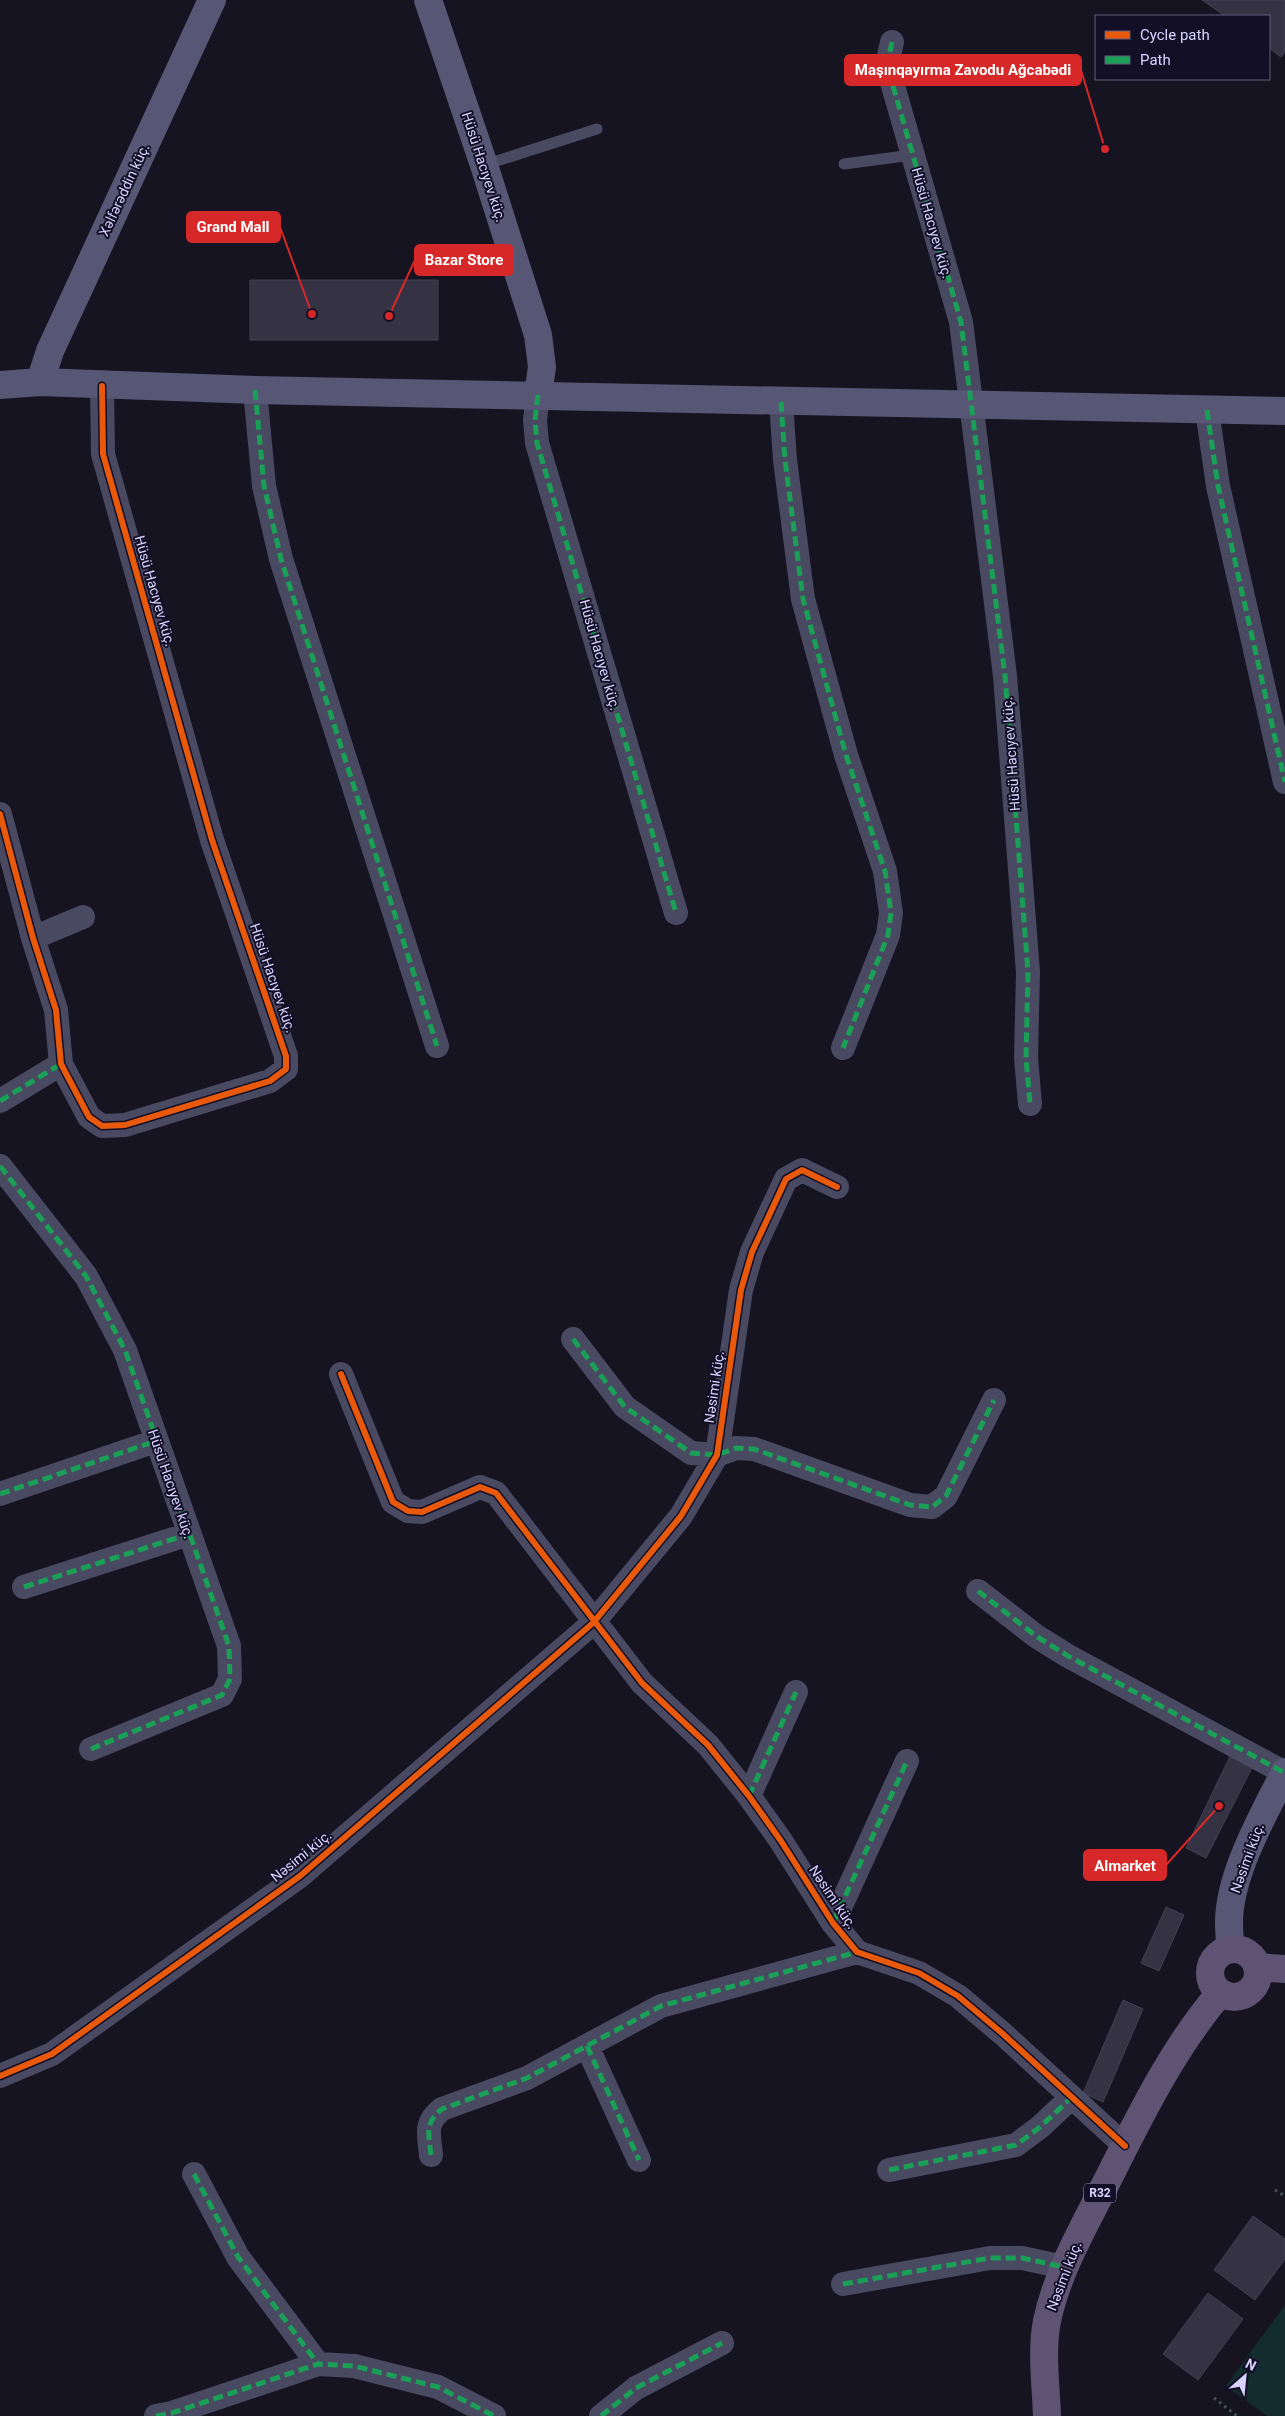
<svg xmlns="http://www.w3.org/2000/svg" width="1285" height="2416" font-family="Roboto,sans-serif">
<rect width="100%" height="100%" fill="#161421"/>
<!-- green -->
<path fill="#132c2d" d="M1285 2305V2416H1267L1226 2386Z"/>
<!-- building -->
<path fill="#343243" stroke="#433f54" d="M1202 0H1285V52L1281 57 1269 48V16H1225Z
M250 280H438V340H250Z
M1232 1752 1254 1764 1206 1858 1186 1848Z
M1166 1907 1184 1915 1159 1971 1141 1963Z
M1123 2000 1143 2009 1103 2102 1083 2093Z
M1253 2216 1285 2239V2259L1255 2300 1214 2270Z
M1208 2293 1243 2319 1198 2380 1163 2354Z"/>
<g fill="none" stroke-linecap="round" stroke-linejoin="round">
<!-- path -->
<path stroke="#44505f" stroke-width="3" stroke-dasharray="2.5 4" stroke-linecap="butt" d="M1275 2190 1285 2196
M1214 2398 1237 2416"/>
<!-- lane -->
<path stroke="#4a4962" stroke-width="11" d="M844 164 912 155
M484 165 597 129"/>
<!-- street -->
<path stroke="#4a4962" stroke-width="24" d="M892 42 887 65 961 322 1005 676 1028 972 1026 1058 1030 1104
M255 390 264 486 281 559 437 1046
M538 395 535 420 537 443 676 913
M781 402 785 460 803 599 846 755 885 871 891 913 888 935 843 1048
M1207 410 1218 486 1285 782
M0 814 33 938 56 1010 61 1064 89 1117 102 1126 125 1125 270 1081 286 1069V1056L212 840 103 454 102 386
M33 938 83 917
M0 1101 61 1064
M0 1166 86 1276 125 1350 229 1646 230 1679 222 1695 91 1749
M573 1339 625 1407 691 1453 717 1455 736 1448 754 1449 910 1505 932 1507 946 1496 994 1400
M341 1374 393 1502 408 1511 422 1512 480 1487 496 1493 642 1683 708 1745 749 1796 781 1841 833 1923 857 1952 919 1973 958 1996 1003 2034 1125 2146
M0 1494 156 1441
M24 1587 189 1534
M978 1591 1036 1636 1068 1656 1285 1773
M749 1796 796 1692
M833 1923 907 1761
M587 2046 639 2160
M0 2076 52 2054 300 1876 593 1623 681 1516 717 1455 741 1290 752 1252 786 1179 802 1170 837 1187
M431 2155C429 2134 424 2123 442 2109L527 2078 661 2006 857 1952
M889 2170 1016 2145 1040 2127 1071 2098
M194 2174 238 2257 318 2364
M843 2284 990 2258H1022L1064 2267
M156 2416 172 2413 318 2364 354 2366 438 2387 494 2416
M601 2416 636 2388 722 2343"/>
<!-- secondary -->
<path stroke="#575674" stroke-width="28" d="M428 0 484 165 538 335 542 367 538 395
M40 382 50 351 212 0
M0 385 40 382 255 390 1285 411
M1230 1948C1230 1940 1229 1931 1229 1922 1229 1875 1264 1813 1285 1772"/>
<!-- primary -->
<path stroke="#5e5373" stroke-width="28" d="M1210 1973a24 24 0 1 1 48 0a24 24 0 1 1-48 0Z
M1257 1967 1285 1969
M1047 2416C1046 2385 1041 2352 1047 2321 1057 2273 1083 2228 1105 2185 1139 2118 1172 2049 1220 1993"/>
<!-- quiet -->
<path stroke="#1a9f57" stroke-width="5" stroke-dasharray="10 5" stroke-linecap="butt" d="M892 42 887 65 961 322 1005 676 1028 972 1026 1058 1030 1104
M255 390 264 486 281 559 437 1046
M538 395 535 420 537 443 676 913
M781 402 785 460 803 599 846 755 885 871 891 913 888 935 843 1048
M1207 410 1218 486 1285 782
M0 1101 61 1064
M0 1166 86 1276 125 1350 229 1646 230 1679 222 1695 91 1749
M573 1339 625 1407 691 1453 717 1455 736 1448 754 1449 910 1505 932 1507 946 1496 994 1400
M0 1494 156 1441
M24 1587 189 1534
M978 1591 1036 1636 1068 1656 1285 1773
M749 1796 796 1692
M833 1923 907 1761
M587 2046 639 2160
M431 2155C429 2134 424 2123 442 2109L527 2078 661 2006 857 1952
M889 2170 1016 2145 1040 2127 1071 2098
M194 2174 238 2257 318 2364
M843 2284 990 2258H1022L1064 2267
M156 2416 172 2413 318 2364 354 2366 438 2387 494 2416
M601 2416 636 2388 722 2343"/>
<!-- cycleway casing -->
<g stroke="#130f26" stroke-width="9">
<path id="cycleway" d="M0 814 33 938 56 1010 61 1064 89 1117 102 1126 125 1125 270 1081 286 1069V1056L212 840 103 454 102 386
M341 1374 393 1502 408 1511 422 1512 480 1487 496 1493 642 1683 708 1745 749 1796 781 1841 833 1923 857 1952 919 1973 958 1996 1003 2034 1125 2146
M0 2076 52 2054 300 1876 593 1623 681 1516 717 1455 741 1290 752 1252 786 1179 802 1170 837 1187"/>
</g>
<!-- cycleway -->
<use href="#cycleway" stroke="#e8590c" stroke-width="6"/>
</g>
<g text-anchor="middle" stroke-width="4" stroke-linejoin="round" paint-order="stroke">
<!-- shield labels -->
<rect fill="#130f26" stroke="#9e99be" stroke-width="1" x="1084" y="2183.5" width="32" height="19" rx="4"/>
<g font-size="12" font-weight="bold" fill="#d9d4ff">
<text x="1100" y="2197">R32</text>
</g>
<!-- street labels -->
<g font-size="14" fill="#d9d4ff" stroke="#130f26">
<text transform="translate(484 167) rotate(72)" y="5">Hüsü Hacıyev küç.</text>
<text transform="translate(124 190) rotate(-65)" y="5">Xəlfərəddin küç.</text>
<text transform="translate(932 223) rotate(74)" y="5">Hüsü Hacıyev küç.</text>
<text transform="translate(155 591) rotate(74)" y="5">Hüsü Hacıyev küç.</text>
<text transform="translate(600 655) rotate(74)" y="5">Hüsü Hacıyev küç.</text>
<text transform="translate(1011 754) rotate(-94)" y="5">Hüsü Hacıyev küç.</text>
<text transform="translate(273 978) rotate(71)" y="5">Hüsü Hacıyev küç.</text>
<text transform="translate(714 1387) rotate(-82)" y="5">Nəsimi küç.</text>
<text transform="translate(171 1484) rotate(71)" y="5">Hüsü Hacıyev küç.</text>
<text transform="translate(301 1856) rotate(-39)" y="5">Nəsimi küç.</text>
<text transform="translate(1247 1858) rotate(-70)" y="5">Nəsimi küç.</text>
<text transform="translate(833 1897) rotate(56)" y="5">Nəsimi küç.</text>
<text transform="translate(1064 2276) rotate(-69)" y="5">Nəsimi küç.</text>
</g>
</g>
<!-- callouts -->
<path fill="none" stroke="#d62828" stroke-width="2" d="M1105 149L1081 70M312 314L280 227M389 316L415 260M1219 1806L1166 1865"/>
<g fill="#d62828" stroke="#130f26" stroke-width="2">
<circle cx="1105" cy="149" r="5"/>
<circle cx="312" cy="314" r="5"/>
<circle cx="389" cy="316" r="5"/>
<circle cx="1219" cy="1806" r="5"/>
</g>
<g fill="#d62828" stroke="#d62828" stroke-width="2">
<rect x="845" y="55" width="236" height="30" rx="5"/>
<rect x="187" y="212" width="93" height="30" rx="5"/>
<rect x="415" y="245" width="98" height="30" rx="5"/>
<rect x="1084" y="1850" width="82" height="30" rx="5"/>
</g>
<g font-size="15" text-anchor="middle" font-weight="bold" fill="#fff">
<text x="963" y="75">Maşınqayırma Zavodu Ağcabədi</text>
<text x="233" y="232">Grand Mall</text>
<text x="464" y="265">Bazar Store</text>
<text x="1125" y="1871">Almarket</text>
</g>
<!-- legend -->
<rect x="1095" y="15" width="175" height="65" fill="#130f26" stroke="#625e7d"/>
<rect x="1105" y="31" width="25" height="8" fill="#e8590c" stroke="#625e7d"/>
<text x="1140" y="40" font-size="15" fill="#d9d4ff">Cycle path</text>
<rect x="1105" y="56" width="25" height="8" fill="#1a9f57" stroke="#625e7d"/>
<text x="1140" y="65" font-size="15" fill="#d9d4ff">Path</text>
<!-- north arrow -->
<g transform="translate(1245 2376) rotate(27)" stroke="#130f26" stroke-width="4" paint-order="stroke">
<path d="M0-4L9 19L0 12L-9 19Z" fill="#d9d4ff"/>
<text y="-8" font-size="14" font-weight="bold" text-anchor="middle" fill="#d9d4ff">N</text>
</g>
</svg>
